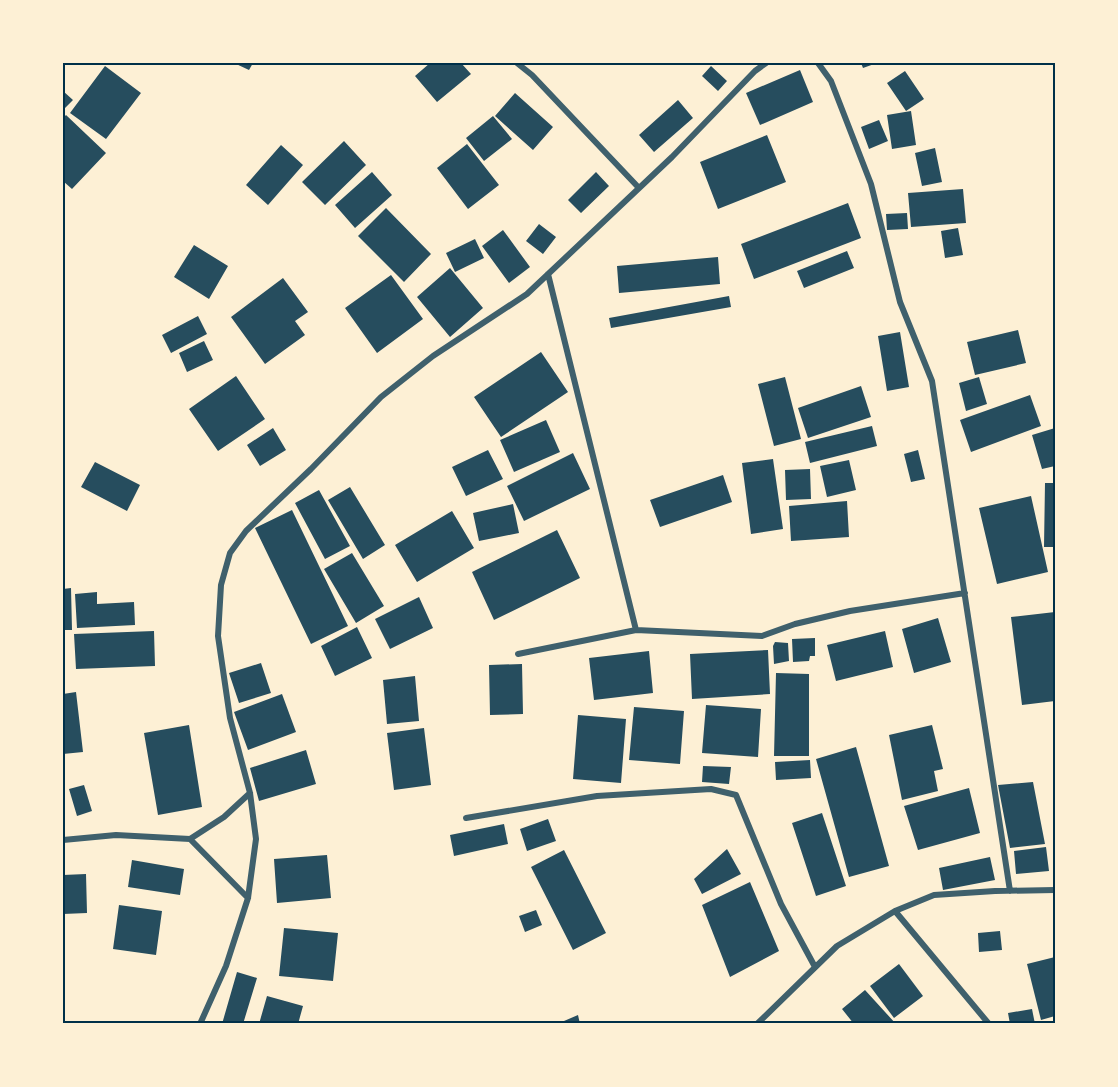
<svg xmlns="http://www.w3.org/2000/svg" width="1118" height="1087" font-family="'Public Sans',sans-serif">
<rect width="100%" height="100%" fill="#fdf0d5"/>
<!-- building -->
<path fill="#264d5e" d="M234 63H253L249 70Z
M430 63H461L471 74 437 102 415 76Z
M861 63H877L863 68Z
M105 66 141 93 106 139 70 113Z
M711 66 727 81 718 91 702 76Z
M800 70 813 102 760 125 746 93Z
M905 71 924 99 906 111 887 83Z
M63 91 73 100 63 110Z
M515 93 553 127 533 150 495 116Z
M678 100 693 118 654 152 639 135Z
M911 111 916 145 892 149 887 115Z
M66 115 106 153 72 189 63 181V118Z
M493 116 512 139 484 161 466 138Z
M879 120 888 141 869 149 861 127Z
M767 135 786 182 718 209 700 162Z
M344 141 366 165 325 205 302 182Z
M467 144 499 185 468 209 437 168Z
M281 145 303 165 268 205 246 185Z
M935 148 942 182 922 186 915 153Z
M372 172 392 195 355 228 335 205Z
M596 172 609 186 581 213 568 200Z
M963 189 966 223 911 227 908 193Z
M848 203 861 238 754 279 741 244Z
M386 208 431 254 404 282 358 236Z
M907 213 908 229 887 230 886 214Z
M539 224 556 237 543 254 526 241Z
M958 228 963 255 945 258 941 231Z
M503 230 530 267 509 283 482 246Z
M475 239 484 258 455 272 446 253Z
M194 245 228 266 209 299 174 277Z
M847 251 854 268 804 288 797 271Z
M718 257 720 284 619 293 617 266Z
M450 268 483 308 450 337 417 297Z
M391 275 423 319 377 353 345 308Z
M283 278 308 312 295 321 305 335 265 364 231 317Z
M729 296 731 307 611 328 609 318Z
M198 316 207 334 171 353 162 335Z
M1018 330 1026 363 975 375 967 342Z
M900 332 909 387 887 391 878 336Z
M204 341 213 360 187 372 179 353Z
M541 352 568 392 501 437 474 397Z
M236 376 265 419 218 451 189 409Z
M785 377 801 439 774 446 758 384Z
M979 377 987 404 966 411 959 383Z
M861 386 871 417 808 438 798 408Z
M1030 395 1041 426 971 452 960 420Z
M546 420 560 452 514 472 500 440Z
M872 426 877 446 810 463 805 442Z
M273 428 286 450 260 466 247 445Z
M1055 428V466L1042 469 1032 435Z
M488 450 503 479 466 496 452 467Z
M918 450 925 479 911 482 904 454Z
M573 453 590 489 524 521 507 486Z
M773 459 783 529 751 534 742 463Z
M849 460 856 490 827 497 820 466Z
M95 462 140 485 127 511 81 487Z
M810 469 811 499 786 500 785 470Z
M723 475 732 502 660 527 650 500Z
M1045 483H1055V547H1044Z
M350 487 385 545 363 559 328 500Z
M319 490 350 546 325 559 295 503Z
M1031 496 1048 572 997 584 979 508Z
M847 501 849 537 791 541 789 506Z
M513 504 519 533 479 541 473 513Z
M292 510 348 626 311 644 255 528Z
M452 511 474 548 417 582 395 545Z
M557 530 580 578 494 620 472 572Z
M352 553 384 606 356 623 324 569Z
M71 588 72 630H63V589Z
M97 592V604L134 602 135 625 77 628 75 594Z
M419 597 433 628 390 649 375 619Z
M1055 612V701L1022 705 1011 617Z
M938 618 951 662 914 673 902 629Z
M357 627 372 658 335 676 321 646Z
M154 631 155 666 76 669 74 634Z
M885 631 893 667 836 681 827 645Z
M815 638V656H810L809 661 793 662 792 639Z
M775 642 788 643 789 661 774 664 773 646Z
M768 650 770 694 692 699 690 654Z
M649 651 653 693 594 700 589 658Z
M261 663 271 693 239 703 229 673Z
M522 664 523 714 490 715 489 665Z
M776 673 809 674V756H774Z
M415 676 419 721 387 724 383 680Z
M76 692 83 752 63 754V694Z
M282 694 296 732 248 750 234 712Z
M706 705 761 709 758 757 702 753Z
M634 707 684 711 680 764 629 760Z
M578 715 626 719 621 783 573 779Z
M189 725 202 807 158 815 144 733Z
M932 725 943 769 934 771 938 791 902 800 889 735Z
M424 728 431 785 394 790 387 733Z
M856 747 889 866 849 877 816 759Z
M306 750 316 784 259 801 250 768Z
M810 760 811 778 776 780 775 762Z
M703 766 731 767 729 784 702 782Z
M1033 782 1045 844 1010 848 998 785Z
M84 785 92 811 77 816 69 789Z
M969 788 980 833 918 850 904 806Z
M822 813 846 886 816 896 792 823Z
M548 819 556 841 527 851 520 829Z
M504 824 508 844 454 856 450 835Z
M1046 847 1049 871 1016 874 1014 851Z
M727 849 741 874 702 894 694 879Z
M564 850 606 933 573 950 531 867Z
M327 855 331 898 277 903 274 859Z
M990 857 995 880 943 890 939 868Z
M132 860 184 869 180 895 128 887Z
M86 874 87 913 63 914V875Z
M750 882 779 951 730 977 702 905Z
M119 905 162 911 156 955 113 949Z
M536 910 542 925 525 932 519 916Z
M284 928 338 933 333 981 279 976Z
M1000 931 1002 950 979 952 978 933Z
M1055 957V1016L1041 1020 1027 964Z
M899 964 923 996 894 1018 870 986Z
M237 972 257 978 243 1024H222Z
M865 990 896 1024H854L842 1009Z
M267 996 303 1006 298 1024H259Z
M1032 1009 1035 1024H1010L1008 1013Z
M578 1015 580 1024H557Z"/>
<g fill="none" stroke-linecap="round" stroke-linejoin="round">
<!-- minor -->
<path stroke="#3f606c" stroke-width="6" d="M517 63 532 75 639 188
M818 63 831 81 871 184 900 302 932 381 1010 891
M548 274 636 630
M518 654 636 630 762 636 795 624 850 611 965 593
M466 818 597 796 711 789 736 795 781 904 815 967
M190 839 248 898
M63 840 116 835 190 839 224 817 250 793
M895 911 989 1024
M200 1024 226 966 248 898 256 839 250 793 230 718 218 636 221 585 230 553 246 531 311 469 381 397 433 356 527 294 672 157 755 71 766 63
M757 1024 837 946 895 911 934 895 995 891 1055 890"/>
</g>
<!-- border -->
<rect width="1118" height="1087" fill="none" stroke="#fdf0d5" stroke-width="129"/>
<rect x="64" y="64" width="990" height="958" fill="none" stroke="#003049" stroke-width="2"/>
</svg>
